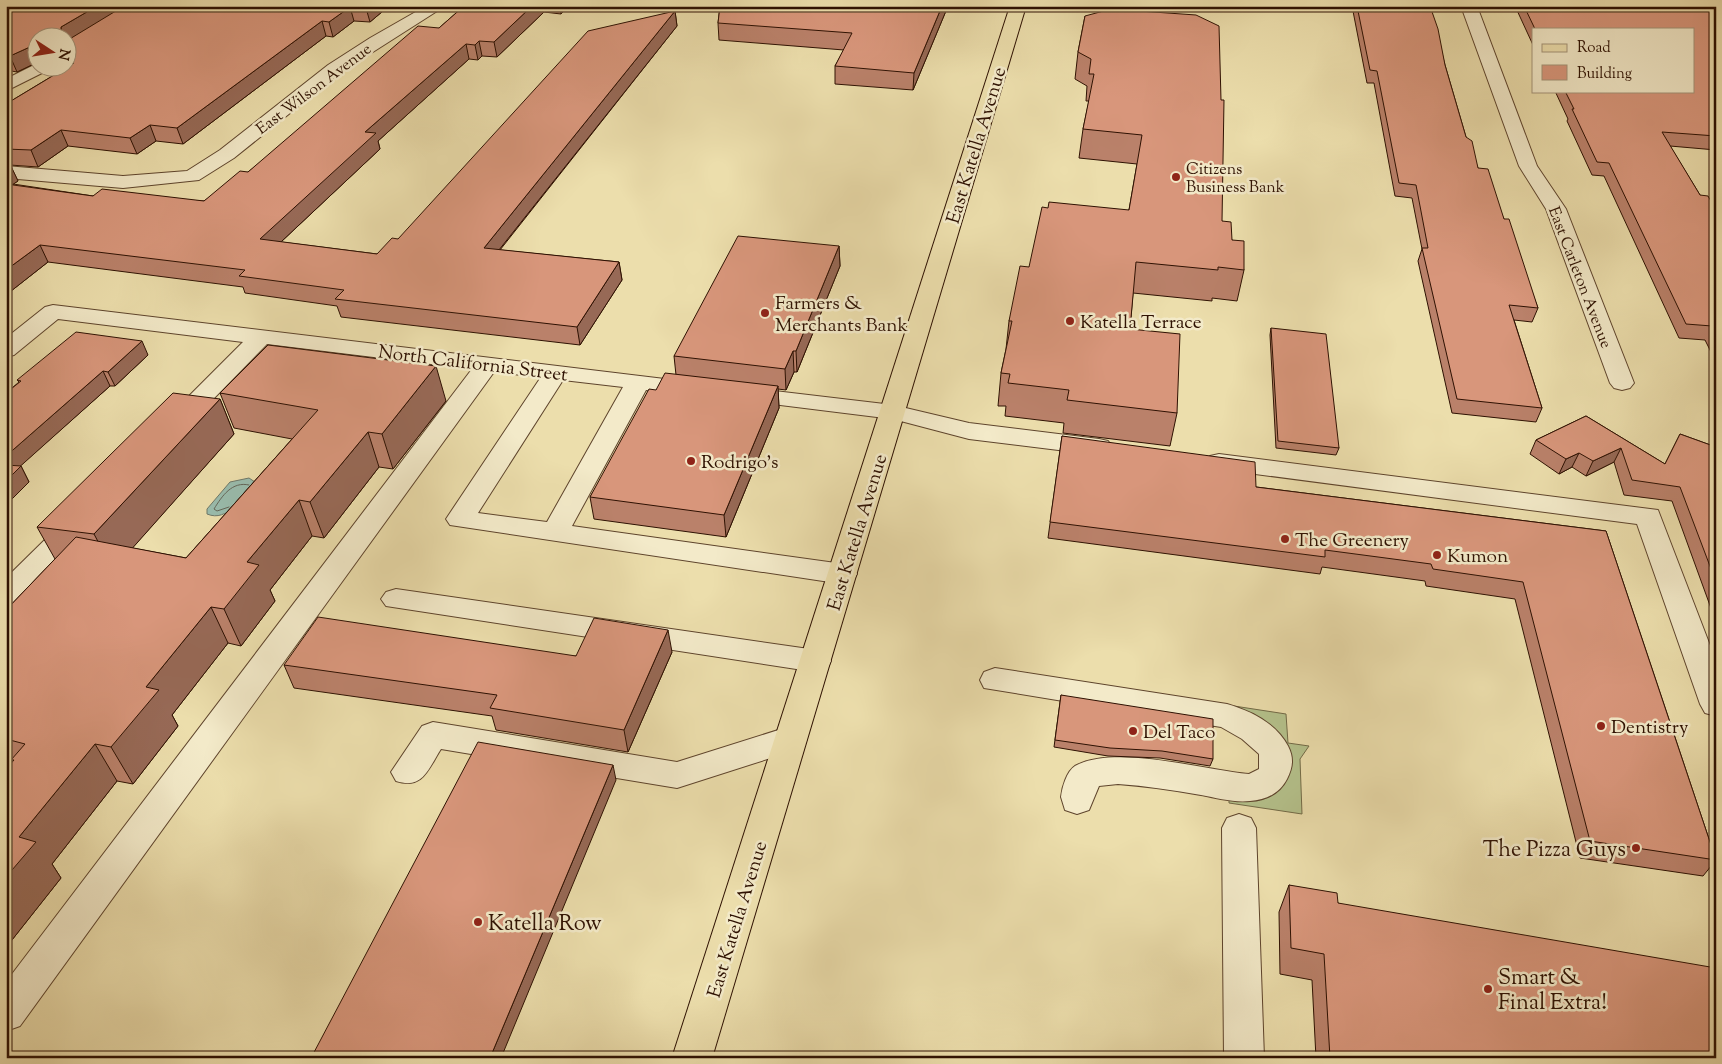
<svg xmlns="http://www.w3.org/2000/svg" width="1722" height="1064" font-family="'Sorts Mill Goudy',serif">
<rect width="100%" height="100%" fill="#ecdeac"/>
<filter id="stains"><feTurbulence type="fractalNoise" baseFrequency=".004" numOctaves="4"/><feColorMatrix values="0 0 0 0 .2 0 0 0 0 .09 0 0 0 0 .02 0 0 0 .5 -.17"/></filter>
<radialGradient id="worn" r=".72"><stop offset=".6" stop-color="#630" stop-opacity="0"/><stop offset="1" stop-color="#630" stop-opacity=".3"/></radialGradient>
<!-- green -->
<path fill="#b5c28c" stroke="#726a47" d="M1234 706 1286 714 1288 743 1309 746 1300 759 1302 814 1229 803V799C1259 804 1283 800 1290 766L1232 707Z"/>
<!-- water -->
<path fill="#99bcad" stroke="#6e7869" d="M249 478 255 482C242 496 228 523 207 514V509L230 482Z"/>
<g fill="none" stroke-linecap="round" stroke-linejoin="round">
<!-- shore -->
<path stroke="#646658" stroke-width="1" d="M229 507 217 511 214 509C222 496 232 481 249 485"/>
<!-- minor casing -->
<g stroke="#5e442c" stroke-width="2">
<path id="minor" d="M426 6H445L340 73 234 158 199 180 123 188 6 178V166L123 176 187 171 220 150 328 65 370 38Z
M1461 6H1477L1537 166 1566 209 1634 383 1630 388 1622 390 1614 388 1610 383 1546 209 1519 166Z
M38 63V68H46L44 72 6 91V79Z
M53 305 706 384 709 389 706 394 697 396 646 390 572 526 843 564 853 567 857 574 853 581 843 584 450 525 446 519 541 377 494 372 20 1026 6 1031V982L472 369 267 344 184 429 175 432 166 429 163 424 166 419 243 342 58 319 14 355 6 357V338L45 307ZM563 380 623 387 547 522 478 513Z
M742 387 893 405 969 423 1099 439 1108 441 1112 447 1108 453 1099 455 969 439 893 419 733 399 730 394 733 389Z
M1219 454 1658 510 1716 661V716L1705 713 1700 704 1637 524 1210 468 1206 462 1210 456Z
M77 515 87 518 91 524 87 530 16 603 6 606V578L67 518Z
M396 589 816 650 827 653 831 661 827 669 816 672 386 606 381 599 386 592Z
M995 668 1227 704C1251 711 1276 723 1288 746 1294 758 1293 767 1287 779 1280 793 1266 800 1250 801 1235 803 1217 798 1201 795 1173 790 1146 786 1118 784L1099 786 1089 810 1077 814 1065 810 1061 797C1062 787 1067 771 1075 766 1115 744 1204 770 1249 774L1259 769V754L1242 739 1221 727 984 688 980 680 984 672Z
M433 722 677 762 791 726 802 730 807 739 802 748 677 788 441 749C428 769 423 790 396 781L391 772 422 726Z
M1239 814 1251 818 1256 828 1264 1058H1224L1222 828 1227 818Z"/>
</g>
<!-- major casing -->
<g stroke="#2e1102" stroke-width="2">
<path id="major" d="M1010 6H1026L712 1058H672Z"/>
</g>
<!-- minor -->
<use href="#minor" fill="#f3eac9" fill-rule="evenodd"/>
<!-- major -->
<use href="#major" fill="#ecdeac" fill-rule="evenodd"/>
</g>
<!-- wall -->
<path fill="#ba816a" stroke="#2e1102" d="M6 6H389L370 22 354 21 333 37 326 36 183 144 156 141 137 154 68 146 38 167 10 165 18 181 13 184 93 196 204 201 248 172 439 28 464 6H568L561 14 544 12 497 57 482 56 478 60 469 59 378 141 380 149 281 242 377 254 398 239 675 11 677 26 500 250 619 262 622 280 580 345 341 317 337 306 245 293 243 287 48 262 6 295V104L54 75 44 74 41 68H68V38H38V62L17 72 6 70Z
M720 6H948L913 90 835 84V66L844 50 719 40 718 23Z
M1352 6H1430L1445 65 1466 137 1478 168 1504 219 1538 308 1532 322 1514 320 1542 408 1536 422 1452 413 1418 261 1422 249 1412 198 1395 196 1374 83H1367Z
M1515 6H1716V150L1670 146 1700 195 1716 210V362L1705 340 1679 338 1604 176 1592 175 1567 121 1568 119 1555 91H1693V29H1533V45Z
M1085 16 1222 221 1232 240 1244 270 1237 301 1212 298V301L1133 293 1130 329 1177 413 1170 446 1063 433 1064 423 1005 416 1006 406H998L1001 373 1006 349 1009 321 1029 267 1129 210 1137 164 1079 158 1083 129 1089 101H1086L1087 86 1075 79 1078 52Z
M839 246 840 266 797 372H794L786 390 778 389 779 408 726 537 594 519 590 497 656 390 676 375 674 356Z
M1271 328 1339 448 1336 455 1276 448 1270 335Z
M148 355 115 386H110L20 466H21L29 482 6 505V393L19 382 17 380Z
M220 393 446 401 393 469 379 467 324 538 312 536 270 590 275 601 241 646 228 643 172 715 178 726 133 784 117 781 52 864 61 878 8 945 6 944V769L7 768H6V610L55 559 37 527 220 399 234 434 132 548 186 558 292 439 234 428Z
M1586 416 1665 464 1680 434 1716 447V622L1672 501 1624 495 1614 462 1586 476 1572 467 1559 474 1530 454 1536 440Z
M1062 436 1256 487 1606 531 1716 860 1703 876 1580 858 1515 599 1426 586 1425 581 1322 567 1320 574 1048 538Z
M672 652 628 752 496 730 492 716 294 688 284 665 576 656Z
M1061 695 1213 759 1210 766 1160 758 1108 756 1054 747Z
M1289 885 1338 903 1716 1058H1316L1312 980 1280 974 1279 912Z"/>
<!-- shaded-wall -->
<path fill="#976956" stroke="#2e1102" d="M97 6H128L68 41V38H61V27Z
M368 6H389L370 22 366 8Z
M532 6H543L544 12 497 57 494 42Z
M560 6H568L561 14Z
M942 6H948L913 90 914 73Z
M350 7 354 21 333 37 329 22Z
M675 11 677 26 487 265 484 248Z
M322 21 326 36 183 144 177 128Z
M479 41 482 56 478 60 475 45Z
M466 44 469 59 378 141 380 149 266 256 260 239 365 132Z
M32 46 38 62 17 72 10 56Z
M150 125 156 141 137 154 130 138Z
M61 130 68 146 38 167 31 150Z
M10 164 18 181 6 189V167Z
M40 245 48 262 6 295V270Z
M839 246 840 266 797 372 796 351Z
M619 262 622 280 580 345 577 327Z
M142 341 148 355 115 386 108 372Z
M793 351 794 372 786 390 785 369Z
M436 366 446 401 393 469 382 434Z
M103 371 110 386 6 479V456Z
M778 386 779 408 726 537 724 515Z
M220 399 234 434 113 570 94 534Z
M368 432 379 467 324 538 310 502Z
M1621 448 1614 462 1586 476 1593 461Z
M1579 453 1572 467 1559 474 1566 459Z
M21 466 29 482 6 505V481Z
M299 500 312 536 270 590 275 601 241 646 224 609 247 562Z
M211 607 228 643 172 715 178 726 133 784 111 747 146 687Z
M668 630 672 652 628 752 624 730Z
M95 744 117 781 52 864 61 878 8 945 6 942V877L19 837Z
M613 765 616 780 501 1058H490Z"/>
<!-- building -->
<path fill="#d8967b" stroke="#2e1102" d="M6 6H97L61 27V38H38V52L33 51 32 46 10 56H6Z
M124 6H368L366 8 350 7 329 22 322 21 177 128 150 125 130 138 61 130 31 150 6 149V104L74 63 68 62V40Z
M464 6H532L494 42 479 41 475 45 466 44 365 132 376 133 260 239 377 254 392 238 398 239 588 31 675 11 484 248 619 262 577 327 335 299 344 290 239 276 245 270 40 245 6 270V184L93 196 102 189 204 201 240 171 248 172 418 26 439 28Z
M720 6H942L914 73 835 66 852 33 718 23Z
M1357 6H1430L1438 29 1445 65 1466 137 1472 141 1478 168 1488 169 1504 219H1509L1538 308 1509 305 1542 408 1457 399 1422 248H1428L1416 185 1399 183 1377 71 1370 70Z
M1524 6H1716V136L1662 132 1700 195 1708 196 1716 210V334L1712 326 1686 324 1609 163 1597 162 1572 109H1574L1565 91H1693V29H1535Z
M1111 9 1196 15 1219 26 1221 100H1224L1222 221 1231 222 1232 240 1244 241V270L1218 267V270L1136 262 1130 329 1180 334 1177 413 1067 400 1069 390 1008 383 1010 374 1001 373 1012 321H1009L1020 266 1029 267 1042 207 1048 208 1049 202 1129 210 1142 135 1083 129 1094 74H1089L1091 59 1078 52 1085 16Z
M738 236 839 246 796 351H793L785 369 674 356Z
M1271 328 1326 334 1339 448 1278 441Z
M76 332 142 341 108 372 103 371 6 456V393L21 381 17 380Z
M268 345 436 366 382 434 368 432 310 502 299 500 247 562 259 565 224 609 211 607 146 687 159 690 111 747 95 744 19 837 36 842 6 877V769L14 760H11L25 744 6 739V610L76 537 186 558 318 410 220 393Z
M665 373 778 386 724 515 590 497 649 389 656 390Z
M173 393 220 399 94 534 37 527Z
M1586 416 1665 464 1680 434 1716 447V582L1680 487 1632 480 1621 448 1593 461 1579 453 1566 459 1536 440Z
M1062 436 1255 462 1256 487 1606 531 1716 860 1590 841 1523 582 1433 569 1431 564 1325 550V557L1050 522Z
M6 465 21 466 6 481Z
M318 617 576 656 594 618 668 630 624 730 490 708 497 695 284 665Z
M1061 695 1213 719V759L1162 751 1110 748 1055 740Z
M478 742 613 765 490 1058H311Z
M1289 885 1337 893 1338 903 1716 968V1058H1330L1324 954 1291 948Z"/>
<!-- markers -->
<g fill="#8f2418" stroke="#f3eac9" stroke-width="2">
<circle cx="1176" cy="177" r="5"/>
<circle cx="765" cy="313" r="5"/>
<circle cx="1070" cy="321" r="5"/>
<circle cx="691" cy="461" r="5"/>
<circle cx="1285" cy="539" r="5"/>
<circle cx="1437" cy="555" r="5"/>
<circle cx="1601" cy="726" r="5"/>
<circle cx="1133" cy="731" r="5"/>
<circle cx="1636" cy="848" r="5"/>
<circle cx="478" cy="922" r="5"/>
<circle cx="1488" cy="989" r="5"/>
</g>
<g text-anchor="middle" stroke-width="5" stroke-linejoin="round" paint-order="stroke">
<!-- far-street labels -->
<g font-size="16" fill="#2e1102" stroke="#f3eac9">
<text transform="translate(313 88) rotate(-37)" y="6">East Wilson Avenue</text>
<text transform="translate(1581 277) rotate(69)" y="6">East Carleton Avenue</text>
</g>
<!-- far-poi labels -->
<g font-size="16" fill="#2e1102" stroke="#f3eac9" text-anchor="start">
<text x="1186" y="174">Citizens<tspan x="1186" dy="18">Business Bank</tspan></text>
</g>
<!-- street labels -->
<g font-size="19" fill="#2e1102" stroke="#f3eac9">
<text transform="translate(975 145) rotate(-73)" y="7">East Katella Avenue</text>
<text transform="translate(473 362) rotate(7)" y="7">North California Street</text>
<text transform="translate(856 532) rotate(-73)" y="7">East Katella Avenue</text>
<text transform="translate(736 919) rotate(-73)" y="7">East Katella Avenue</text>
</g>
<!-- poi labels -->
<g font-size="19" fill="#2e1102" stroke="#f3eac9" text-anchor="start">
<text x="775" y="309">Farmers &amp;<tspan x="775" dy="22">Merchants Bank</tspan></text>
<text x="1080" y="328">Katella Terrace</text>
<text x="701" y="468">Rodrigo's</text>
<text x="1295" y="546">The Greenery</text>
<text x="1447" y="562">Kumon</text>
<text x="1611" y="733">Dentistry</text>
<text x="1143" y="738">Del Taco</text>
</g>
<!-- near-poi labels -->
<g font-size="22" fill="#2e1102" stroke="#f3eac9" text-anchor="start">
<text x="1626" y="856" text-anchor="end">The Pizza Guys</text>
<text x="488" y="930">Katella Row</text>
<text x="1498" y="984">Smart &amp;<tspan x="1498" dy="25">Final Extra!</tspan></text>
</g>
</g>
<!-- margin -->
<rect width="1722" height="1064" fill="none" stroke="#ecdeac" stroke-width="25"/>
<rect x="8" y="8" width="1707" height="1049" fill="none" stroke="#2e1102" stroke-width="2.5"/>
<rect x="12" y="12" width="1697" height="1039" fill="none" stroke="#2e1102"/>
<!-- legend -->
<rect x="1532" y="28" width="162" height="65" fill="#f3eac9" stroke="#a49379"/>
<rect x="1542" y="44" width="25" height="8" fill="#ecdeac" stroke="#a49379"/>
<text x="1577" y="52" font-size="15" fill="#2e1102">Road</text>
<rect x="1542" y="65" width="25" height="15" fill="#d8967b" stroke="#a49379"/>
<text x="1577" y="78" font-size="15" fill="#2e1102">Building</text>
<!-- north arrow -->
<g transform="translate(52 52) rotate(102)"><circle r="24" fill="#f3eac9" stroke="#a49379"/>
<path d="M0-4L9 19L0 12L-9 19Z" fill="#8f2418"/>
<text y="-8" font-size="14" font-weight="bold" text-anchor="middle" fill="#2e1102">N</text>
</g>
<rect width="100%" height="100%" filter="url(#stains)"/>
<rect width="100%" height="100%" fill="url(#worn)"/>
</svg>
